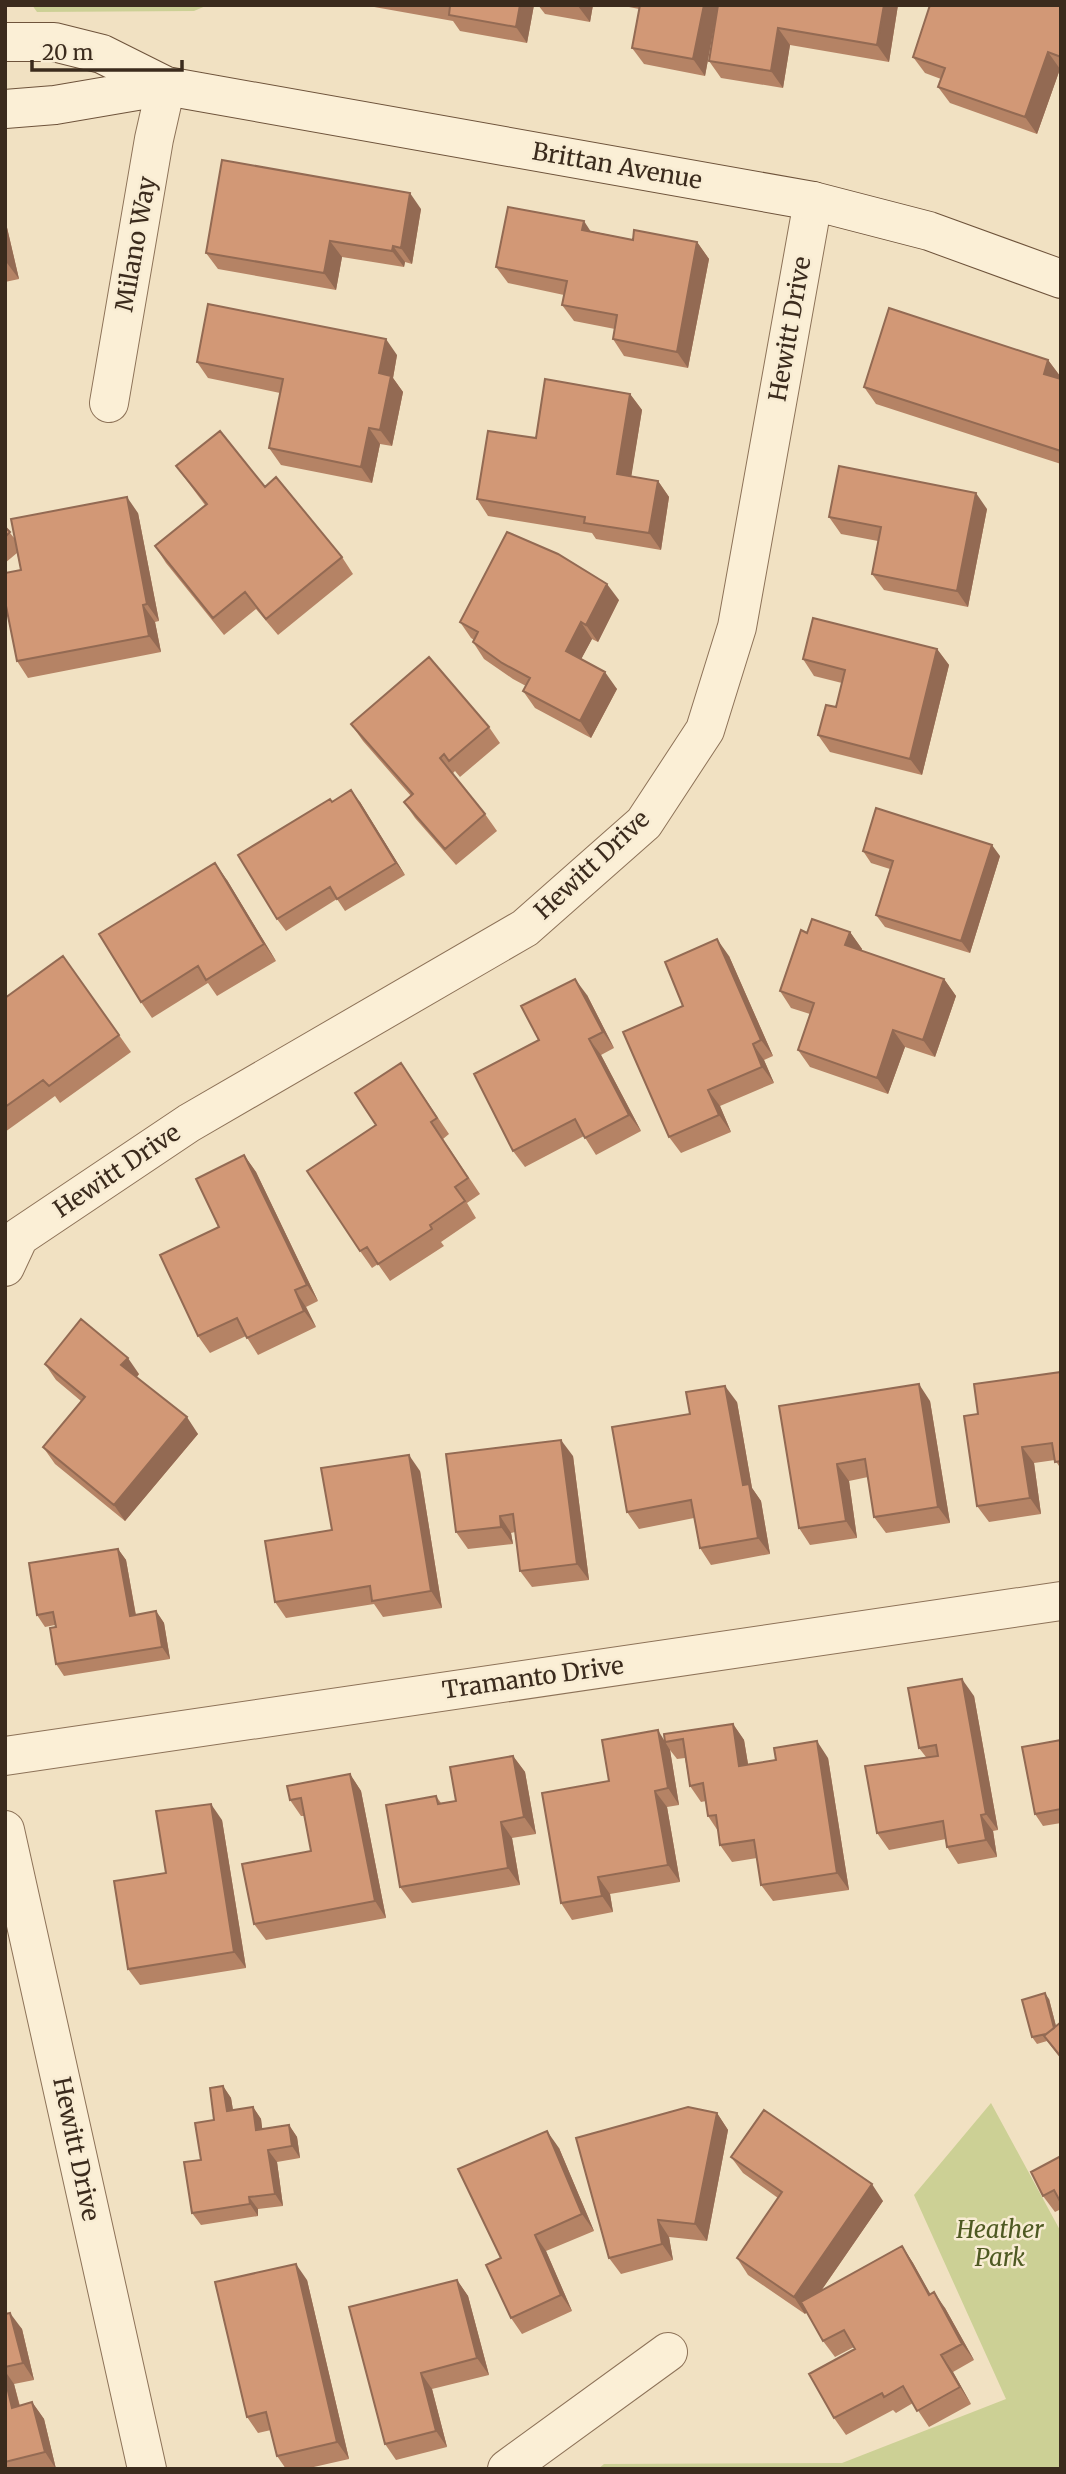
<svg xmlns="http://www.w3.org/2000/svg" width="1066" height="2474" font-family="Merriweather,serif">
<rect width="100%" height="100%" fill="#f1e1c2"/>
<!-- green -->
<path fill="#ccd095" d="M32 5H208L194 11 37 12Z
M991 2103 1061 2232V2469H598L604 2464 842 2463 1006 2399 914 2195Z"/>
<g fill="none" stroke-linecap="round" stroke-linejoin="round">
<!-- street casing -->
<g stroke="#8d7258" stroke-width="40">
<path id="street" d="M109 403 154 139 166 86
M5 1267 19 1237 189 1123 525 928 644 823 705 730 737 627 813 201
M5 1756 1061 1601
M5 1830 147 2469
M507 2469 668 2352"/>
</g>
<!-- secondary casing -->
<g stroke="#6e533b" stroke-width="40">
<path id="secondary" d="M5 42H54L102 54 166 86 813 201 929 231 1061 279
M5 109 55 105 166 86"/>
</g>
<!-- street -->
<use href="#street" stroke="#fbefd6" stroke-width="38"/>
<!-- secondary -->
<use href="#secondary" stroke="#fbefd6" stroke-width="38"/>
</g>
<!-- wall -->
<path fill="#b58365" d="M363 5H534L527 43 460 31 453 21Z
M538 5H593L590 22 545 14Z
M619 5H718L705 76 644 64 632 48 639 9Z
M718 5H898L889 62 790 45 783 88 721 78 709 61Z
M1061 5V69H1060L1037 134 950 103 938 87 941 79 925 73 913 57Z
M421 209 412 264 405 262 404 267 342 257 336 290 218 269 206 253Z
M5 219 19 279 5 282Z
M591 231 633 240 697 242 709 259 688 368 624 356 613 339 615 329 574 321 562 305 564 295 508 283 496 267Z
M397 355 393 378 403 392 392 446 380 444 372 483 281 465 269 448 280 393 208 378 197 362Z
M1048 360 1060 376 1059 379H1061V464L876 404 864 387Z
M630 394 642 410 631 476 658 481 669 497 661 550 596 539 592 533 488 516 477 499 536 438Z
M176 466 265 487 342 557 353 574 278 635 256 609 224 635 166 563 155 546 205 505Z
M987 509 968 607 884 590 872 574 878 541 841 534 829 517Z
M138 513 159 621 155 622 161 652 28 678 17 661 21 570 17 553 5 563V527L15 539Z
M619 600 598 642 592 639 581 659 617 689 591 738 535 708 523 691 526 686 513 679 484 659 473 642 474 640 471 638 460 622Z
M937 649 949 665 922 775 830 752 818 735 836 707 842 683 814 676 803 659Z
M351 724 489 727 500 743 460 777 455 771 452 774 485 814 497 831 456 865 415 818 404 802 411 796 363 741Z
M332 802H360L405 875 345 911 337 899 286 931 277 919Z
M863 851 1000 856 970 953 885 927 876 915 890 869 871 863Z
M227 880 276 961 217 996 208 983 152 1018 141 1002Z
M850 932 862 949 861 951 944 979 956 996 935 1057 905 1047 888 1094 810 1067 798 1050 810 1014 791 1008 780 991 807 933Z
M63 956 131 1052 60 1103 55 1096 5 1132V998Z
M729 956 773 1056 764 1060 774 1083 720 1106 731 1132 681 1153 669 1137 683 1006Z
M587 995 614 1048 601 1055 641 1131 596 1155 584 1136 525 1167 513 1151 539 1040Z
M401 1063 449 1134 443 1139 480 1194 467 1203 476 1218 441 1242 444 1246 390 1281 378 1264 372 1268 360 1251 376 1125Z
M244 1155 256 1172 318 1301 306 1307 316 1327 258 1355 246 1336 210 1353 198 1336 219 1227Z
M45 1364 139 1374 137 1377 198 1434 125 1521 55 1464 43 1447 81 1401 56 1380Z
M1061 1372V1469L1055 1460 1034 1463 1041 1514 989 1522 977 1506 978 1414Z
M930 1401 950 1523 886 1533 874 1517 868 1477 849 1481 857 1538 810 1545 799 1528 779 1406Z
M737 1402 752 1488 761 1501 770 1554 711 1565 700 1548 694 1518 639 1529 627 1512 690 1414Z
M573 1456 589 1580 532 1587 520 1571 515 1532 511 1533 513 1544 468 1549 456 1532Z
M420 1471 442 1608 383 1617 374 1604 286 1618 275 1602 332 1530Z
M118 1549 126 1560 136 1615 156 1611 164 1623 170 1659 64 1676 56 1664 55 1625 45 1627 37 1615Z
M974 1696 998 1830 993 1831 997 1857 958 1864 947 1847 946 1839 889 1850 877 1833 926 1757 919 1748Z
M733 1724 744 1740 748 1764 828 1758 849 1890 773 1901 761 1885 757 1858 732 1862 720 1845 718 1831 708 1816 706 1801 701 1802 690 1786 685 1758 677 1759 670 1750 679 1805 667 1807 680 1882 610 1894 613 1912 572 1920 561 1903 609 1781 665 1740Z
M1061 1740V1823L1043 1826 1035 1814Z
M513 1756 525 1772 536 1834 512 1838 520 1885 412 1903 400 1887 436 1796 441 1803 456 1801Z
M350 1774 361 1791 386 1918 266 1940 254 1924 311 1851 304 1816H301L290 1800Z
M222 1820 246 1968 140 1985 128 1969 166 1873Z
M1049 1999 1056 2026 1061 2022V2059L1047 2041 1037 2044 1032 2037Z
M223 2086 231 2098 233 2110 253 2107 261 2119 262 2129 289 2125 297 2137 300 2158 277 2162 283 2206 258 2209V2216L201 2225 192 2213 201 2160 214 2120Z
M717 2113 728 2130 707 2241 669 2237 673 2260 621 2274 609 2258Z
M559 2148 594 2231 546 2251 572 2311 522 2334 511 2318 501 2258Z
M1061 2156V2209L1055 2212 1043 2196Z
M731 2157 883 2201 821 2291 902 2246 913 2263 930 2294 945 2308 974 2360 953 2372 971 2404 929 2427 913 2403 896 2413 893 2410 846 2435 834 2418 855 2349 854 2347 835 2357 823 2341 807 2312 805 2314 748 2275 737 2258 778 2198 743 2173Z
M307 2280 349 2459 305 2469H286L277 2456 271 2430 258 2433 247 2417Z
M457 2280 468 2296 489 2375 432 2389 447 2447 396 2460 385 2444Z
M5 2314 22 2329 34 2380 14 2384 20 2406 32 2402 44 2419 56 2469H5Z"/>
<!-- shaded-wall -->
<path fill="#936a53" d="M520 5H534L527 43 516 27Z
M593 5 590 22 578 6Z
M704 5H718L705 76 693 59Z
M884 5H898L889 62 877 45Z
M778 28 790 45 783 88 771 71Z
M1048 52 1060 69 1037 134 1025 117Z
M410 193 421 209 412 264 401 248Z
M5 219 19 279 7 263 5 254Z
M584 221 595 238 582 230Z
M330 241 342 257 336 290 324 273Z
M697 242 709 259 688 368 677 352Z
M393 246 405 262 404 267 392 251Z
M386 339 397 355 393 378 403 392 392 446 380 430 379 373Z
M1048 360 1060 376 1055 390 1044 374Z
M630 394 642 410 629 491 617 474Z
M369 428 380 444 372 483 361 467Z
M658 481 669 497 661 550 649 533Z
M976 493 987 509 968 607 957 591Z
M127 497 138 513 159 621 147 604Z
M607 584 619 600 598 642 586 625Z
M143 605 155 622 161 652 149 636Z
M581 622 592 639 577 667 566 651Z
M937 649 949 665 922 775 910 759Z
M605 672 617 689 591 738 580 721Z
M351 790 360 802 405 875 396 863Z
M992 845 1000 856 970 953 961 941Z
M215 863 227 880 276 961 264 944Z
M850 932 862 949 857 962 845 945Z
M717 939 729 956 773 1056 761 1040Z
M575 979 587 995 614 1048 603 1032Z
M944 979 956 996 935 1057 923 1040Z
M893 1030 905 1047 888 1094 877 1078Z
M589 1039 601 1055 641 1131 629 1115Z
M753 1044 764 1060 774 1083 762 1067Z
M708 1090 720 1106 731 1132 719 1115Z
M244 1155 256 1172 318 1301 307 1285Z
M295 1290 306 1307 316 1327 304 1311Z
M128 1358 139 1374 133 1381 121 1365Z
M919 1384 930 1401 950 1523 938 1507Z
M725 1386 737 1402 752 1488 761 1501 770 1554 758 1538 743 1485Z
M187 1417 198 1434 125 1521 114 1505Z
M561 1440 573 1456 589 1580 577 1564Z
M1022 1447 1034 1463 1041 1514 1030 1498Z
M409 1455 420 1471 442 1608 431 1591Z
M837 1464 849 1481 857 1538 846 1521Z
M500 1516 511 1533 513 1544 501 1527Z
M118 1549 126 1560 138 1628 130 1616Z
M156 1611 164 1623 170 1659 162 1647Z
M962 1679 974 1696 998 1830 986 1814Z
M733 1724 744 1740 751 1782 739 1766Z
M658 1730 670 1750 679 1805 668 1788Z
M817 1741 828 1758 849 1890 837 1873Z
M513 1756 525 1772 536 1834 524 1817Z
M350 1774 361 1791 386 1918 375 1901Z
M655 1791 667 1807 680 1882 668 1865Z
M211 1804 222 1820 246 1968 234 1952Z
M981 1815 993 1831 997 1857 986 1840Z
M501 1822 512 1838 520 1885 508 1868Z
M598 1877 610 1894 613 1912 602 1896Z
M1045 1993 1049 1999 1059 2038 1055 2031Z
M223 2086 231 2098 235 2123 227 2111Z
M253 2107 261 2119 264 2142 256 2130Z
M717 2113 728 2130 707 2241 695 2224Z
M289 2125 297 2137 300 2158 292 2146Z
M547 2131 559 2148 594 2231 582 2214Z
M268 2150 277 2162 283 2206 275 2194Z
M872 2184 883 2201 805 2314 794 2297Z
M249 2197 258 2209V2216L250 2204Z
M658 2220 669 2237 673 2260 662 2244Z
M535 2235 546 2251 572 2311 561 2295Z
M902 2246 913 2263 940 2311 929 2295Z
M296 2264 307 2280 349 2459 337 2442Z
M457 2280 468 2296 489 2375 477 2358Z
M934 2292 945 2308 974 2360 962 2344Z
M10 2313 22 2329 34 2380 23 2363Z
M941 2355 953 2372 971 2404 960 2387Z
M5 2371 14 2384 24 2424 12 2408 5 2378Z
M421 2373 432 2389 447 2447 436 2431Z
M32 2402 44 2419 56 2469 45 2452Z"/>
<!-- building -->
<path fill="#d29876" stroke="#936a53" stroke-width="2" d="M445 5H520L516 27 449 15 450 6Z
M640 5H704L693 59 632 48Z
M718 5H884L877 45 778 28 771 71 709 61Z
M930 5H1061V57L1048 52 1025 117 938 87 945 68 913 57Z
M222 160 410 193 401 248 393 246 392 251 330 241 324 273 206 253Z
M508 207 584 221 582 230 633 240 634 230 697 242 677 352 613 339 617 315 562 305 567 281 496 267Z
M208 304 386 339 379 373 391 376 380 430 369 428 361 467 269 448 283 379 197 362Z
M889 308 1048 360 1044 374 1061 379V451L864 387Z
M545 379 630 394 617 474 658 481 649 533 584 523 585 517 477 499 488 431 536 438Z
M220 431 265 487 276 477 342 557 266 619 245 592 213 618 155 546 207 504 176 466Z
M839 466 976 493 957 591 872 574 881 527 829 517Z
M127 497 147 604 143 605 149 636 17 661 5 601V573L21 570 11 519Z
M5 527 10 532 5 537Z
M507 532 558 554 607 584 586 625 581 622 566 651 605 672 580 721 523 691 530 678 502 663 473 642 478 632 460 622Z
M813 618 937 649 910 759 818 735 826 705 836 707 845 670 803 659Z
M429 657 489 727 449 761 444 754 440 758 485 814 445 849 404 802 413 794 351 724Z
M351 790 396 863 337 899 330 887 277 919 238 855 330 799 332 802Z
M876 808 992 845 961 941 876 915 893 861 863 851Z
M215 863 264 944 206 980 198 966 141 1002 99 934Z
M812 919 850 932 845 945 944 979 923 1040 893 1030 877 1078 798 1050 814 1003 780 991 801 930 807 933Z
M717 939 761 1040 753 1044 762 1067 708 1090 719 1115 669 1137 623 1032 683 1006 665 962Z
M63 956 119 1035 49 1086 43 1080 5 1107V998Z
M575 979 603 1032 589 1039 629 1115 585 1138 575 1119 513 1151 474 1074 539 1040 521 1006Z
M401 1063 437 1118 431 1122 468 1178 455 1187 465 1201 430 1225 432 1229 378 1264 367 1247 360 1251 307 1171 376 1125 355 1093Z
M244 1155 307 1285 295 1290 304 1311 247 1338 237 1318 198 1336 160 1255 219 1227 196 1179Z
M81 1319 128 1358 121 1365 187 1417 114 1505 43 1447 85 1397 45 1364Z
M1061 1372V1461L1055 1462 1052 1443 1022 1447 1030 1498 977 1506 964 1416 978 1414 974 1384Z
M919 1384 938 1507 874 1517 865 1459 837 1464 846 1521 799 1528 779 1406Z
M725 1386 743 1485 749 1484 758 1538 700 1548 691 1500 627 1512 612 1427 690 1414 686 1392Z
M561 1440 577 1564 520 1571 513 1514 500 1516 501 1527 456 1532 446 1454Z
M409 1455 431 1591 372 1601 370 1586 275 1602 265 1541 332 1530 321 1468Z
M118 1549 130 1616 156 1611 162 1647 56 1664 50 1628 56 1627 53 1612 37 1615 29 1563Z
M962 1679 986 1814 981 1815 986 1840 947 1847 943 1821 877 1833 865 1766 938 1756 936 1745 919 1748 908 1688Z
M733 1724 739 1766 776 1760 774 1748 817 1741 837 1873 761 1885 754 1840 720 1845 716 1815 708 1816 703 1783 690 1786 683 1739 665 1742 664 1734Z
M658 1730 668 1788 655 1791 668 1865 598 1877 602 1896 561 1903 542 1793 609 1781 602 1740Z
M1061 1740V1809L1035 1814 1022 1747Z
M513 1756 524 1817 501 1822 508 1868 400 1887 386 1805 436 1796 438 1804 456 1801 450 1767Z
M350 1774 375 1901 254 1924 242 1864 311 1851 301 1798 290 1800 287 1786Z
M211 1804 234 1952 128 1969 114 1881 166 1873 156 1811Z
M1045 1993 1054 2028 1046 2034 1032 2037 1022 2000Z
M1061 2022V2057L1044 2036Z
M223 2086 227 2111 253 2107 256 2130 289 2125 292 2146 268 2150 275 2194 249 2197 250 2204 192 2213 184 2162 201 2160 195 2123 214 2120 210 2088Z
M688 2107 717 2113 695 2224 658 2220 662 2244 609 2258 576 2138Z
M764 2110 872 2184 794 2297 737 2258 782 2192 731 2157Z
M547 2131 582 2214 535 2235 561 2295 511 2318 486 2265 501 2258 458 2169Z
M1061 2156V2203L1054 2190 1043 2196 1031 2172Z
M902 2246 929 2295 934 2292 962 2344 941 2355 960 2387 917 2411 903 2386 884 2397 882 2393 834 2418 809 2374 855 2349 844 2330 823 2341 801 2302Z
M296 2264 337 2442 277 2456 266 2412 247 2417 215 2282Z
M457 2280 477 2358 421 2373 436 2431 385 2444 349 2307Z
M10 2313 23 2363 5 2367V2314Z
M5 2378 12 2408 32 2402 45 2452 5 2462Z"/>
<g text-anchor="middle" stroke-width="5" stroke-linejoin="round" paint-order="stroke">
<!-- street labels -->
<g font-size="24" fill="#3b2b1d" stroke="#f8ecd3">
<text transform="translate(617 166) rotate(10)" y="8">Brittan Avenue</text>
<text transform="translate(136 244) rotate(-80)" y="8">Milano Way</text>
<text transform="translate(790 329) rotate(-80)" y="8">Hewitt Drive</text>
<text transform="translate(592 865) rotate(-43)" y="8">Hewitt Drive</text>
<text transform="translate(117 1171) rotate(-34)" y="8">Hewitt Drive</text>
<text transform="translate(533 1678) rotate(-8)" y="8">Tramanto Drive</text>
<text transform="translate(76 2149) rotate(78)" y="8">Hewitt Drive</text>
</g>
<!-- park labels -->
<g font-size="24" font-style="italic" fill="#4e5922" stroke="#f8ecd3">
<text x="1000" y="2238">Heather<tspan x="1000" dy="28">Park</tspan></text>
</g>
</g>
<!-- border -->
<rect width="1066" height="2474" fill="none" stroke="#3b2b1d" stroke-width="14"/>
<!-- scale -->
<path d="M32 60v10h150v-10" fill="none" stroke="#3b2b1d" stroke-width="3.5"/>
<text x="42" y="60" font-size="21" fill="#3b2b1d" stroke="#f8ecd3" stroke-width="5" paint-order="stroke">20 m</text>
</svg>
